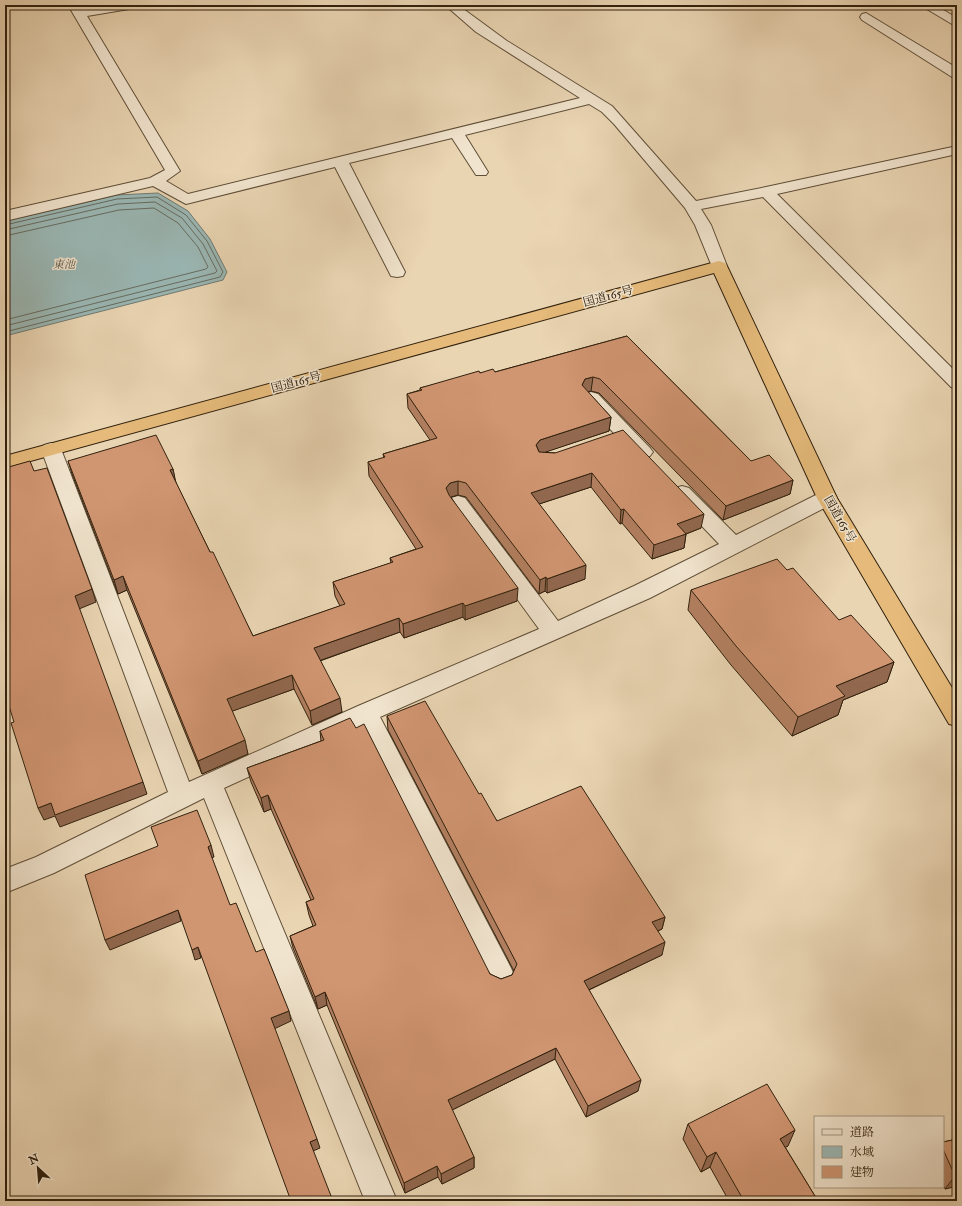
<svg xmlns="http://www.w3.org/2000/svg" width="962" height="1206" font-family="'IM FELL Double Pica','Noto Serif JP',serif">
<rect width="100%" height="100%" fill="#ead5b3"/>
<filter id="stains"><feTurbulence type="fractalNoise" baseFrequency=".005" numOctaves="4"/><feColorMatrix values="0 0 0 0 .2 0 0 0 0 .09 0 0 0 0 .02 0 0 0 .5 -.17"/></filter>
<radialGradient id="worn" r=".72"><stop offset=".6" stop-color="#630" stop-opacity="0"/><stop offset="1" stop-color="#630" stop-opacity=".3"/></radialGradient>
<!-- water -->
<path fill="#9ab7b4" stroke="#707b72" d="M158 193 188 211 210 239 227 272 223 280 5 336V221L117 195Z"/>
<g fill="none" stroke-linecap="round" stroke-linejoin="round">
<!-- shore -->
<path stroke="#666c61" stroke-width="1" d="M5 225 117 199 157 197 186 215 207 241 223 272 220 277 5 332
M5 230 118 204 155 202 182 218 203 244 217 271 215 273 5 326
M5 236 119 210 154 208 178 223 198 247 208 267 206 269 5 320"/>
<!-- minor casing -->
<g stroke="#5f4e37" stroke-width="2">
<path id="minor" d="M68 5H80L83 10 109 5H135L129 9 87 16 180 171 166 181 188 194 580 98 476 32 445 5H458L507 41 612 106 696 201 766 187 957 146V154L777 194 957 373V389L951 387 763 197 701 209 711 225 727 266 725 269 719 271 713 269 695 225 685 208 614 124 602 112 589 104 465 135 488 172 486 175H476L452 138 349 163 405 272 403 276 397 277 391 276 389 272 335 167 186 204 153 186 5 221V211L150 178 165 170Z
M920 5H935L957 18V27Z
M866 13 957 68V78L952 77 862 20 860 17 862 14Z
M591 392 598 394 650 448 653 452 650 456 643 458 636 456 584 402 582 398 584 394Z
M51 443 58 445 61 449 189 782 358 706 539 629 451 508 448 503 451 498 458 496 465 498 558 621 634 586 719 544 675 498 672 493 675 488 682 486 689 488 736 535 820 493 827 491 834 493 837 498 834 503 650 598 380 717 511 968 515 977 511 986 501 990 491 986 361 726 224 788 397 1201H365L204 798 54 873 5 893V869L36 857 168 792 41 449 44 445Z"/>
</g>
<!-- trunk casing -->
<g stroke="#31210e" stroke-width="2">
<path id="trunk" d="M719 261 725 263 727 266 837 498 957 696V726L949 724 817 498 714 273 5 468V456Z"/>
</g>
<!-- minor -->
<use href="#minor" fill="#f1e4ce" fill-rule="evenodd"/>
<!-- trunk -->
<use href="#trunk" fill="#e5ba7a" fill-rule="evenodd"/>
</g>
<!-- wall -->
<path fill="#b38061" stroke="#31210e" d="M627 336 751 461 793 480 790 494 723 520 599 393 591 391 588 392 611 417 609 431 544 452 555 453 701 528 686 534 684 548 652 559 622 523 620 524 591 487 539 504 585 579 547 593 545 591 539 594 466 497 458 495 451 497 517 601 465 620 463 617 404 638 400 632 320 661 342 712 312 725 294 689 232 711 248 754 202 774 127 590 118 594 72 474 68 461 173 469 175 481 210 552 253 636 340 606 335 596 333 582 391 563 390 558 416 549 369 476 368 462 384 458 383 454 430 440 408 408 407 394 420 390V388L480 373 495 372Z
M787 570 839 620 894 662 887 682 843 700 838 715 792 736 731 665 688 610 691 590Z
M387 716 479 794 497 821 665 917 662 929 658 931 662 955 589 990 638 1091 586 1117 555 1059 452 1110 474 1157V1168L442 1184 438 1177 405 1193 327 1005 318 1009 293 948 290 936 313 926 309 915 306 902 311 900 271 809 264 812 251 782 247 768 321 741 320 731 490 974 501 979 512 975 514 971 388 730Z
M688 1124 788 1146 785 1147 818 1201H729L710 1167 701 1172 683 1139Z
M957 1139V1186L945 1189 943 1184V1142Z"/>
<!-- shaded-wall -->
<path fill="#92684f" stroke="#31210e" d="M593 377 591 391 584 393 582 385 585 379Z
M611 417 609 431 540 454 536 445 540 440Z
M173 469 176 483 170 470Z
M592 473 591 487 530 507 531 493Z
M793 480 790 494 723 520 726 506Z
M458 481V495L451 497 447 502 446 488 450 483Z
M624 509 622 523 620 524 621 510Z
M704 514 701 528 683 535 686 534 684 548 652 559 654 545 677 524Z
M586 565 585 579 547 593V579Z
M123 576 127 590 118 594 114 580Z
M546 577 545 591 539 594 540 580Z
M518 588 517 601 465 620V606Z
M92 589 96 602 79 609 75 596Z
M463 603V617L404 638 403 624Z
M399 618 400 632 316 662 314 648Z
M894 662 887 682 843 700 838 715 792 736 798 717 836 686Z
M292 675 294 689 230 712 227 699Z
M340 698 342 712 312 725 310 711Z
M245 740 248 754 202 774 198 761Z
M143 782 147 794 60 827 55 816 44 820 38 808 51 803Z
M268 795 271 809 264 812 261 798Z
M211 845 214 857 211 858 208 847Z
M178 910 181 921 110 950 105 940Z
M665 917 662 929 649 935 652 922Z
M665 942 662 955 582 993 584 981Z
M198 947 201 958 195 960 192 950Z
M325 992 327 1005 318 1009 315 997Z
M289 1011 291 1021 274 1029 271 1018Z
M556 1048 555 1059 448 1112V1100Z
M641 1080 638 1091 586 1117 588 1106Z
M795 1130 788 1146 773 1154 780 1139Z
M317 1139 320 1148 313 1151 310 1142Z
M716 1152 710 1167 701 1172 707 1157Z
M474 1157V1168L442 1184 441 1174Z
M437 1166 438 1177 405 1193 404 1183Z
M955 1176H957V1186L945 1189Z"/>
<!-- building -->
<path fill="#d09571" stroke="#31210e" d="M627 336 751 461 769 455 793 480 726 506 600 379 593 377 585 379 582 385 611 417 540 440 536 445 539 452 555 453 623 430 704 514 677 524 686 534 654 545 624 509 621 510 592 473 531 493 586 565 547 579 546 577 540 580 466 483 458 481 450 483 446 488 449 495 518 588 465 606 463 603 403 624 399 618 314 648 340 698 310 711 292 675 227 699 245 740 198 761 123 576 114 580 68 461 156 435 173 469 170 470 210 552H213L253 636 345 604 333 582 393 562 390 558 423 547 368 462 385 457 383 454 437 438 407 394 422 390 420 388 479 371 480 373 493 369 495 372Z
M30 461 34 471 47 468 92 589 75 596 143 782 55 815 51 803 38 808 11 723 14 722 5 693V468Z
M777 559 787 570 793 568 839 620 851 615 894 662 836 686 845 696 798 717 736 646 691 590Z
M425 701 479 794 481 793 497 821 581 786 665 917 652 922 665 942 584 981 641 1080 588 1106 556 1048 448 1100 474 1157 441 1174 437 1166 404 1183 325 992 315 997 290 936 316 925 306 902 314 899 268 795 261 798 247 768 324 740 320 731 350 718 356 728 364 724 490 974 501 979 512 975 517 964 387 716Z
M197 810 211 845 208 847 230 905 236 903 256 952 264 949 289 1011 271 1018 317 1139 310 1142 333 1201H291L198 947 192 950 178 910 105 940 85 875 158 846 151 827Z
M767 1084 795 1130 780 1139 818 1201H744L716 1152 707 1157 688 1124Z
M957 1139V1176H955L943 1149V1142Z"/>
<g text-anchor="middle" stroke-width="3" stroke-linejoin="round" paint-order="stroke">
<!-- far-water labels -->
<g font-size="11" font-style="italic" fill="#504e40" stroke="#f1e4ce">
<text x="64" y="268">東池</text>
</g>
<!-- street labels -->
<g font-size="12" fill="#31210e" stroke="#f1e4ce">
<text transform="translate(608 296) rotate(-15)" y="4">国道165号</text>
<text transform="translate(296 382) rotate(-15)" y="4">国道165号</text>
<text transform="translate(840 519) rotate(60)" y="4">国道165号</text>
</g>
</g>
<!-- margin -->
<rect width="962" height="1206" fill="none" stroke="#ead5b3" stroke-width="20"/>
<rect x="6" y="6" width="950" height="1194" fill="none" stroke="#31210e" stroke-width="2"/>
<rect x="10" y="10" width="942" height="1186" fill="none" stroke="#31210e"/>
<!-- legend -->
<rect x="814" y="1116" width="130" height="72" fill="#f1e4ce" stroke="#a49681"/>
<rect x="822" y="1129" width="20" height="6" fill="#f1e4ce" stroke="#a49681"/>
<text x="850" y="1136" font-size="12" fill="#31210e">道路</text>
<rect x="822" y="1146" width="20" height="12" fill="#9ab7b4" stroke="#a49681"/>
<text x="850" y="1156" font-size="12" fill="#31210e">水域</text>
<rect x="822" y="1166" width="20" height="12" fill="#d09571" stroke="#a49681"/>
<text x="850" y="1176" font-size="12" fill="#31210e">建物</text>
<!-- north arrow -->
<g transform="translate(38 1168) rotate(334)" stroke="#f1e4ce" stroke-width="3" paint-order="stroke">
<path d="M0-3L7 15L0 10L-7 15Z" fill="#31210e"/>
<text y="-6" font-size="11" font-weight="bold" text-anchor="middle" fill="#31210e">N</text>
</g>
<rect width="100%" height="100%" filter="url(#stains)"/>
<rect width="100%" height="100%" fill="url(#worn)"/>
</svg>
